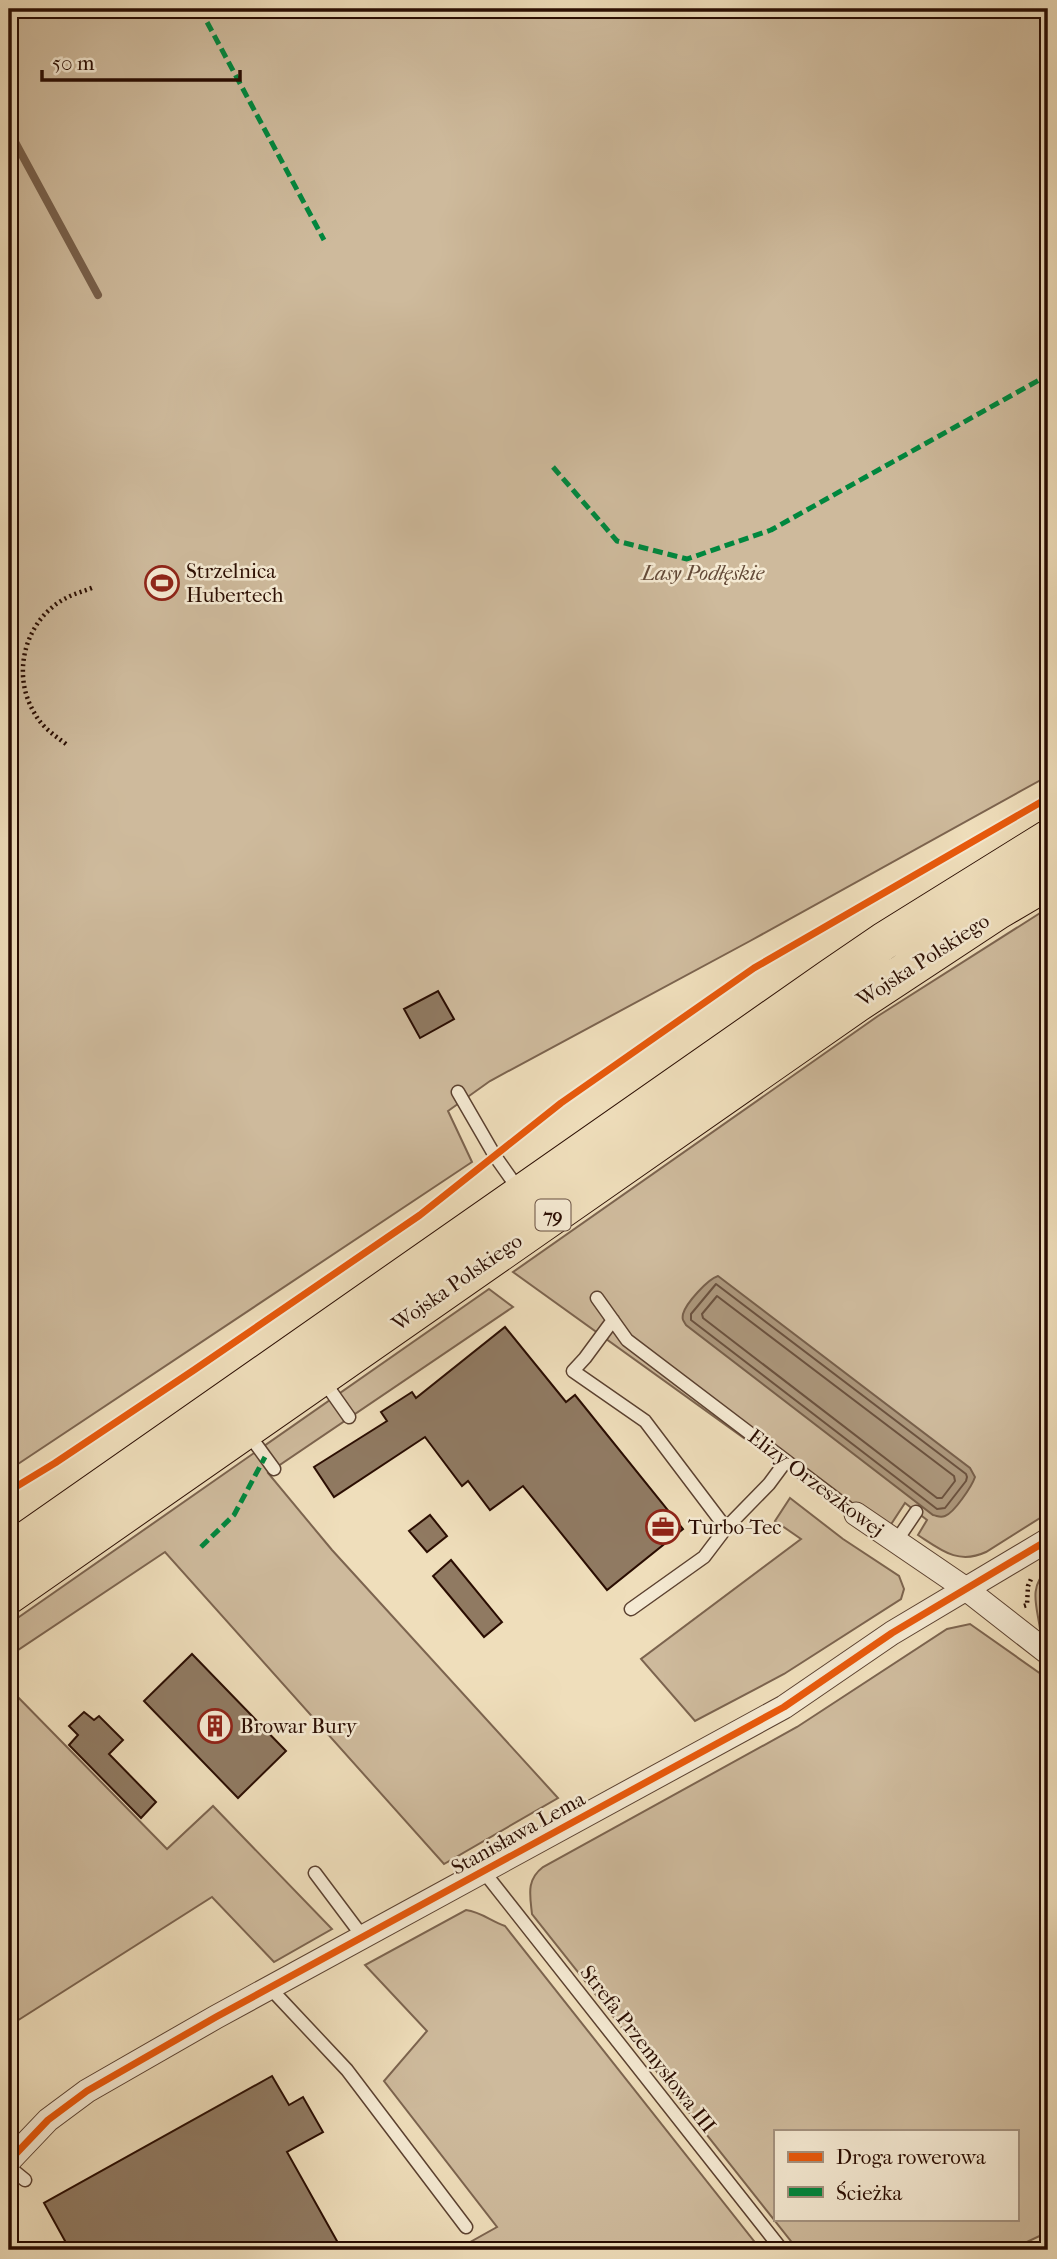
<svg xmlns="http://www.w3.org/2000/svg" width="1057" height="2259" font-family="'IM FELL French Canon',serif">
<rect width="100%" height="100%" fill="#efdebb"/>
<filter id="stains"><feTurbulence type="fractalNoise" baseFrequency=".00286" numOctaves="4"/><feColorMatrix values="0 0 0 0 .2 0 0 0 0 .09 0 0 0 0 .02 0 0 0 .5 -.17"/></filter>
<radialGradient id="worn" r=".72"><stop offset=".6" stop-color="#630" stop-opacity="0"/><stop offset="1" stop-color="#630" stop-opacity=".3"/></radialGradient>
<!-- green -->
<path fill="#ceba9c" stroke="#7c644f" stroke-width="2" fill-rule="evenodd" d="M9 9H1048V776L750 941 490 1081 448 1111 472 1162 9 1470Z
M1048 908V1513L986 1552C958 1565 941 1550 918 1535L927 1520 905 1503 886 1532 787 1469 513 1272 878 1016Z
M489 1289 513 1307 268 1473 332 1550 558 1798 444 1864 165 1552 12 1654 9 1649V1624Z
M790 1498 843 1539 899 1576 904 1589 901 1599 784 1674 695 1721 641 1659 801 1539 775 1521Z
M1048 1569V1635L1040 1629C1037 1606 1028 1587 1048 1569Z
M970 1624 1048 1679V2232L1010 2250H798L532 1914C530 1895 526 1880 543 1867L797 1727 947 1629ZM775 2131H1017V2219H775Z
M9 1688 167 1849 213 1806 332 1929 274 1962 212 1897 9 2026Z
M466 1910C481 1912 491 1921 505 1926L761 2250H456L497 2227 384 2081 427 2031 365 1965Z"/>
<!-- water -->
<path fill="#ac977c" stroke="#78604b" stroke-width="2" d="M718 1276 970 1468 975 1477C972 1486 954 1513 945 1516 940 1518 938 1516 933 1515L686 1325C683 1320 682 1320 683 1314 686 1303 708 1279 718 1276Z"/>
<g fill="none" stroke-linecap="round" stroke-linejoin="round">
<!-- shore -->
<path stroke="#6b523f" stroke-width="2" d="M716 1284 966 1474 967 1477 966 1481 945 1508 937 1509 691 1320V1314Z
M717 1296 954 1476 955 1481 942 1498H937L703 1318 702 1314Z"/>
<!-- stream -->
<path stroke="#78604b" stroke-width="8" d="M9 131 98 295"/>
</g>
<!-- building -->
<path fill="#907a62" stroke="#2a0d02" stroke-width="2" d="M438 991 454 1019 420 1038 404 1009Z
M505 1327 566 1402 575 1395 683 1529 607 1590 523 1486 490 1510 468 1481 462 1486 425 1437 334 1497 314 1467 387 1421 381 1412 412 1392 416 1398Z
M430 1515 447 1536 427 1552 409 1531Z
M451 1560 502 1622 484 1637 433 1576Z
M192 1654 286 1751 238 1798 144 1701Z
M84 1712 94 1720 99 1716 123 1740 109 1754 156 1802 141 1818 69 1745 78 1735 69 1726Z
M272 2076 289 2105 303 2097 323 2132 287 2152 342 2250H70L44 2203Z"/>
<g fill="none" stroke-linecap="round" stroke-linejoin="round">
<!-- lane casing -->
<g stroke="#5b4130" stroke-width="15">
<path id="lane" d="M458 1092 495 1156 519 1190
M597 1298 627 1340 856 1514
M613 1320 585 1358 573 1371 645 1421 726 1528 769 1484 786 1461
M323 1380 349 1417
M247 1432 274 1469
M895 1543 916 1512
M631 1609 704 1557 726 1528
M484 1872 782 2250
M315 1873 363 1937
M270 1988 347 2070 466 2227
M9 2167 25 2180"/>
</g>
<!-- street casing -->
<g stroke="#5b4130" stroke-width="25">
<path id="street" d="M856 1514 966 1589 1048 1653
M9 2161 48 2120 87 2091 216 2017 784 1707 892 1633 1048 1540"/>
</g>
<!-- primary casing -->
<g stroke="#2a0d02" stroke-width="39">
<path id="primary" d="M9 1552 830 978 884 941 1048 839
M9 1595 856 1004 997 911 1048 881"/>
</g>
<!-- path -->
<path stroke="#2a0d02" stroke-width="4.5" stroke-dasharray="2 3.5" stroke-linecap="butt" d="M66 744C54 735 42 727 35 714 10 674 25 618 68 597 76 593 85 591 94 587
M1024 1606 1027 1605 1028 1586 1031 1579
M1037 2250 1048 2245"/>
<!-- lane -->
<use href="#lane" stroke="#f5ead3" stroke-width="12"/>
<!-- street -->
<use href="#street" stroke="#f5ead3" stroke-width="23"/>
<!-- primary -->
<use href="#primary" stroke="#efdebb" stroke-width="37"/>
<!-- quiet -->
<path stroke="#00873e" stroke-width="5" stroke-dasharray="10 5" stroke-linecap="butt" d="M200 9 324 240
M553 467 617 541 687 559 771 530 1048 375
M201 1547 234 1515 265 1457"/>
<!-- cycleway casing -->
<g stroke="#f5ead3" stroke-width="11">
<path id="cycleway" d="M9 1491 55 1463 194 1370 420 1215 561 1103 754 968 1048 798
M9 2161 48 2120 87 2091 216 2017 784 1707 892 1633 1048 1540"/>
</g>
<!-- cycleway -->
<use href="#cycleway" stroke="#e8590c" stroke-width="7"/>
</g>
<!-- icons -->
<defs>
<g id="stadium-ring" transform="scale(1.75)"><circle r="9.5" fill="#f5ead3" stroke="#8f2418" stroke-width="1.5"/><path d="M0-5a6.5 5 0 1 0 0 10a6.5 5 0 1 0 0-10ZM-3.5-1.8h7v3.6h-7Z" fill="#8f2418"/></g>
<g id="office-ring" transform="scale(1.75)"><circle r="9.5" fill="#f5ead3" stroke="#8f2418" stroke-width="1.5"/><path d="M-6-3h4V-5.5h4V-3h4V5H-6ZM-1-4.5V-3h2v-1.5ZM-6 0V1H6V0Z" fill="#8f2418"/></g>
<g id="building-ring" transform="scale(1.75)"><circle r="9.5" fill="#f5ead3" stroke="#8f2418" stroke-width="1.5"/><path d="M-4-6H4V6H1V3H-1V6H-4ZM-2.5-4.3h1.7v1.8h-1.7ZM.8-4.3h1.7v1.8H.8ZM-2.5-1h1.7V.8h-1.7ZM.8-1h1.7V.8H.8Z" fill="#8f2418"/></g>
</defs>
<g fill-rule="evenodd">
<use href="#stadium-ring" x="162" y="583"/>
<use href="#office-ring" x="663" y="1527"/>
<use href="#building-ring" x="215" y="1726"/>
</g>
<g text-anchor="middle" stroke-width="5" stroke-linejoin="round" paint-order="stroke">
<!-- shield labels -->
<rect fill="#f5ead3" stroke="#674f41" stroke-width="2" x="535.5" y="1199.5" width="35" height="31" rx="5"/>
<g font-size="19" font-weight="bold" fill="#2a0d02">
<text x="553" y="1222">79</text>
</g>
<!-- poi labels -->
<g font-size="21" fill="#2a0d02" stroke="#f5ead3" text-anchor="start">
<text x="186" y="578">Strzelnica<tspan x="186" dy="24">Hubertech</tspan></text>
<text x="688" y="1534">Turbo-Tec</text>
<text x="240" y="1733">Browar Bury</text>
</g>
<!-- park labels -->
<g font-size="21" font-style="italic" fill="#634a38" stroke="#f5ead3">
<text x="703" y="580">Lasy Podłęskie</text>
</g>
<!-- street labels -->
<g font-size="21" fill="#2a0d02" stroke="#f5ead3">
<text transform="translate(923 960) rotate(-33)" y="7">Wojska Polskiego</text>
<text transform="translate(457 1282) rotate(-35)" y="7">Wojska Polskiego</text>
<text transform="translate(816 1483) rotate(37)" y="7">Elizy Orzeszkowej</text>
<text transform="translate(518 1833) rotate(-29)" y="7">Stanisława Lema</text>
<text transform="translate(648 2049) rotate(52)" y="7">Strefa Przemysłowa III</text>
</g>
</g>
<!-- margin -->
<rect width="1057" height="2259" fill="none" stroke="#efdebb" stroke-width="35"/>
<rect x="10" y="10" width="1036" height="2238" fill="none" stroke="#2a0d02" stroke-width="3.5"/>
<rect x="18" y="18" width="1022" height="2224" fill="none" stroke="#2a0d02" stroke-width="2"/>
<!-- legend -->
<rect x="774" y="2130" width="245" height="91" fill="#f5ead3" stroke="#a4927f" stroke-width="2"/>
<rect x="788" y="2152" width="35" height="10" fill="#e8590c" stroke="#a4927f" stroke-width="2"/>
<text x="836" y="2164" font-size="21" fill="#2a0d02">Droga rowerowa</text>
<rect x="788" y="2187" width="35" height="10" fill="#00873e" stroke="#a4927f" stroke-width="2"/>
<text x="836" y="2200" font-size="21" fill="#2a0d02">Ścieżka</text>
<!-- scale -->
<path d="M42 70v10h198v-10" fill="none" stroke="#2a0d02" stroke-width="3.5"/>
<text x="52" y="70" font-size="21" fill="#2a0d02" stroke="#f5ead3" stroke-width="5" paint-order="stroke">50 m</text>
<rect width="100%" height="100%" filter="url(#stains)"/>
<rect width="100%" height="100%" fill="url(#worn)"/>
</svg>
